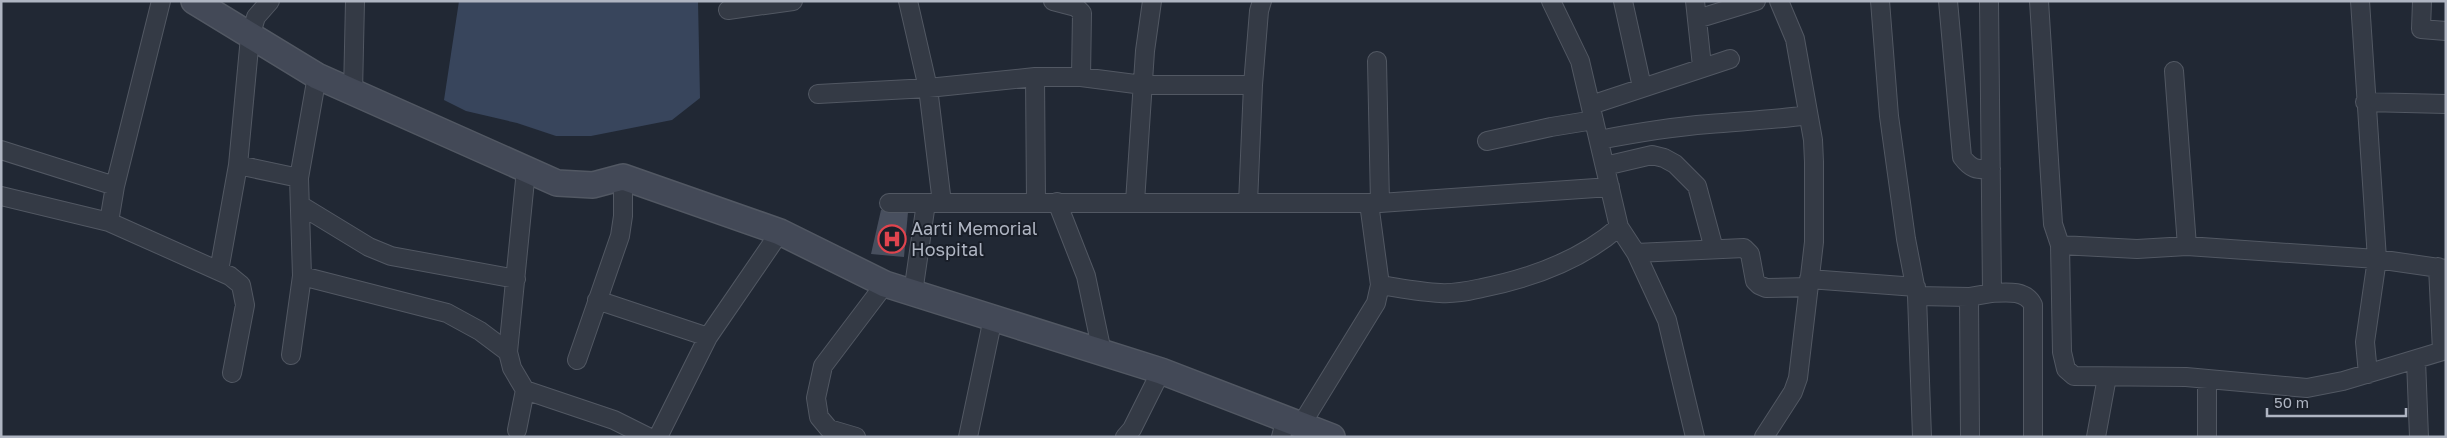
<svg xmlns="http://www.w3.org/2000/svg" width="2447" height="438" font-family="'Golos Text',sans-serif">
<rect width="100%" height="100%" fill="#212834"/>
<!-- water -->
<path fill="#38455c" d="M459 1H698L700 98 672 120 591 136H556L517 123 466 111 444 100Z"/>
<!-- building -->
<path fill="#484f5e" d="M881 210 908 212 904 257 871 254Z"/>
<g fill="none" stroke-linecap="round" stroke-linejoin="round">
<!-- street casing -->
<g stroke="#525863" stroke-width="20">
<path id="street" d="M908 1 928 88 942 203
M1053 1 1076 7 1082 13 1081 77
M1551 1 1580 61 1619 227 1636 253 1667 320 1695 437
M1623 1 1642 87
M1695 1 1702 66
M1880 1 1889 116 1906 239 1917 296 1922 437
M1948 1 1962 157C1971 169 1976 170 1991 169
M2039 1 2053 224 2060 245 2137 249 2187 246 2377 259 2446 269
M2360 1 2377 259 2365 342 2368 374
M2422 1 2421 29 2446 31
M728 10 793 1
M1697 19 1756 1
M1377 61 1380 203
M2174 71 2187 246
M1035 77 1036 202
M353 93 355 1
M818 94 928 88 1035 77H1081L1143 85H1253
M2365 102 2446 104
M1591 105 1730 59
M1599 140C1635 133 1672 127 1709 124 1742 121 1775 120 1808 115
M1487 141 1551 127 1594 120
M1 150 115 186
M238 165 299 178
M1605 166 1652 155 1664 158 1675 164 1697 186 1714 249
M1 196 109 222 230 276 241 285 245 305 232 373
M1057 202 1086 276 1102 352
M1135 202 1145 51 1152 1
M889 203H1380L1610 187
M1248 203 1253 85 1259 11 1262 1
M300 205 369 247 391 256 516 279
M109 222 115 186 161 1
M2060 245 2062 352 2066 369 2074 376 2186 377 2307 388 2343 381 2446 350
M1636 253 1744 248 1750 254 1755 281 1759 285 1766 288 1808 287
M2438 267 2442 351
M219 271 238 165 250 37 256 17 270 1
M302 276 447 313 480 331 508 352
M1809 279 1916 287
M1380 285C1400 288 1420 292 1440 293 1455 294 1468 291 1482 288 1532 278 1580 261 1619 227
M913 293 926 203
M1992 293C2007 292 2026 290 2033 305V437
M1917 296 1969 297 1992 293 1989 1
M1969 297 1970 437
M597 300 708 337
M291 355 302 276 299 178 317 76
M577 360 620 236 623 216V177
M2416 360 2419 437
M525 390 614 420 648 437
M1301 425 1376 303 1380 285 1369 203
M517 430 525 390 512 368 508 352 526 170
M658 437 708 337 780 232
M856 437 829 429 819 417 816 398 823 366 885 284
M968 437 993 318
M1125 437 1132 429 1161 371
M1281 437 1286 418
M1764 437 1793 392 1798 378 1814 242V162L1813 140 1795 39 1779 1
M2096 437 2107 377
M2207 437V379"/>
</g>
<!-- secondary casing -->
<g stroke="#525863" stroke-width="28">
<path id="secondary" d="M194 1 317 76 557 183 593 185 623 177 780 232 885 284 1161 371 1332 437"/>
</g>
<!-- street -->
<use href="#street" stroke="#343a45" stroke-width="18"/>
<!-- secondary -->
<use href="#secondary" stroke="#434957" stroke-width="25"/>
</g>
<!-- icons -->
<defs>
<g id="hospital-ring" transform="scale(1.4375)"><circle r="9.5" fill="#1a1f29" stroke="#e0444e" stroke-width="1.5"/><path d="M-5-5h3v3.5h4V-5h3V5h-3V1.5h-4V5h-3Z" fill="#e0444e"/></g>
</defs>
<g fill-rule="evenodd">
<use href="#hospital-ring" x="892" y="239"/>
</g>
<g text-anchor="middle" stroke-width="4" stroke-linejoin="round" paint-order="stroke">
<!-- poi labels -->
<g font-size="18" fill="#afb5c2" stroke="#1a1f29" text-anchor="start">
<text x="911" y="235">Aarti Memorial<tspan x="911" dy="21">Hospital</tspan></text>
</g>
</g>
<!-- border -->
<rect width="2447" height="438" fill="none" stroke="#afb5c2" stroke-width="5"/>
<!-- scale -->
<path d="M2267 408v8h139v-8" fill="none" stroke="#afb5c2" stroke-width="2.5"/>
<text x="2274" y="408" font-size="15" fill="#afb5c2" stroke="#1a1f29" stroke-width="4" paint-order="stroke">50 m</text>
</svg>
